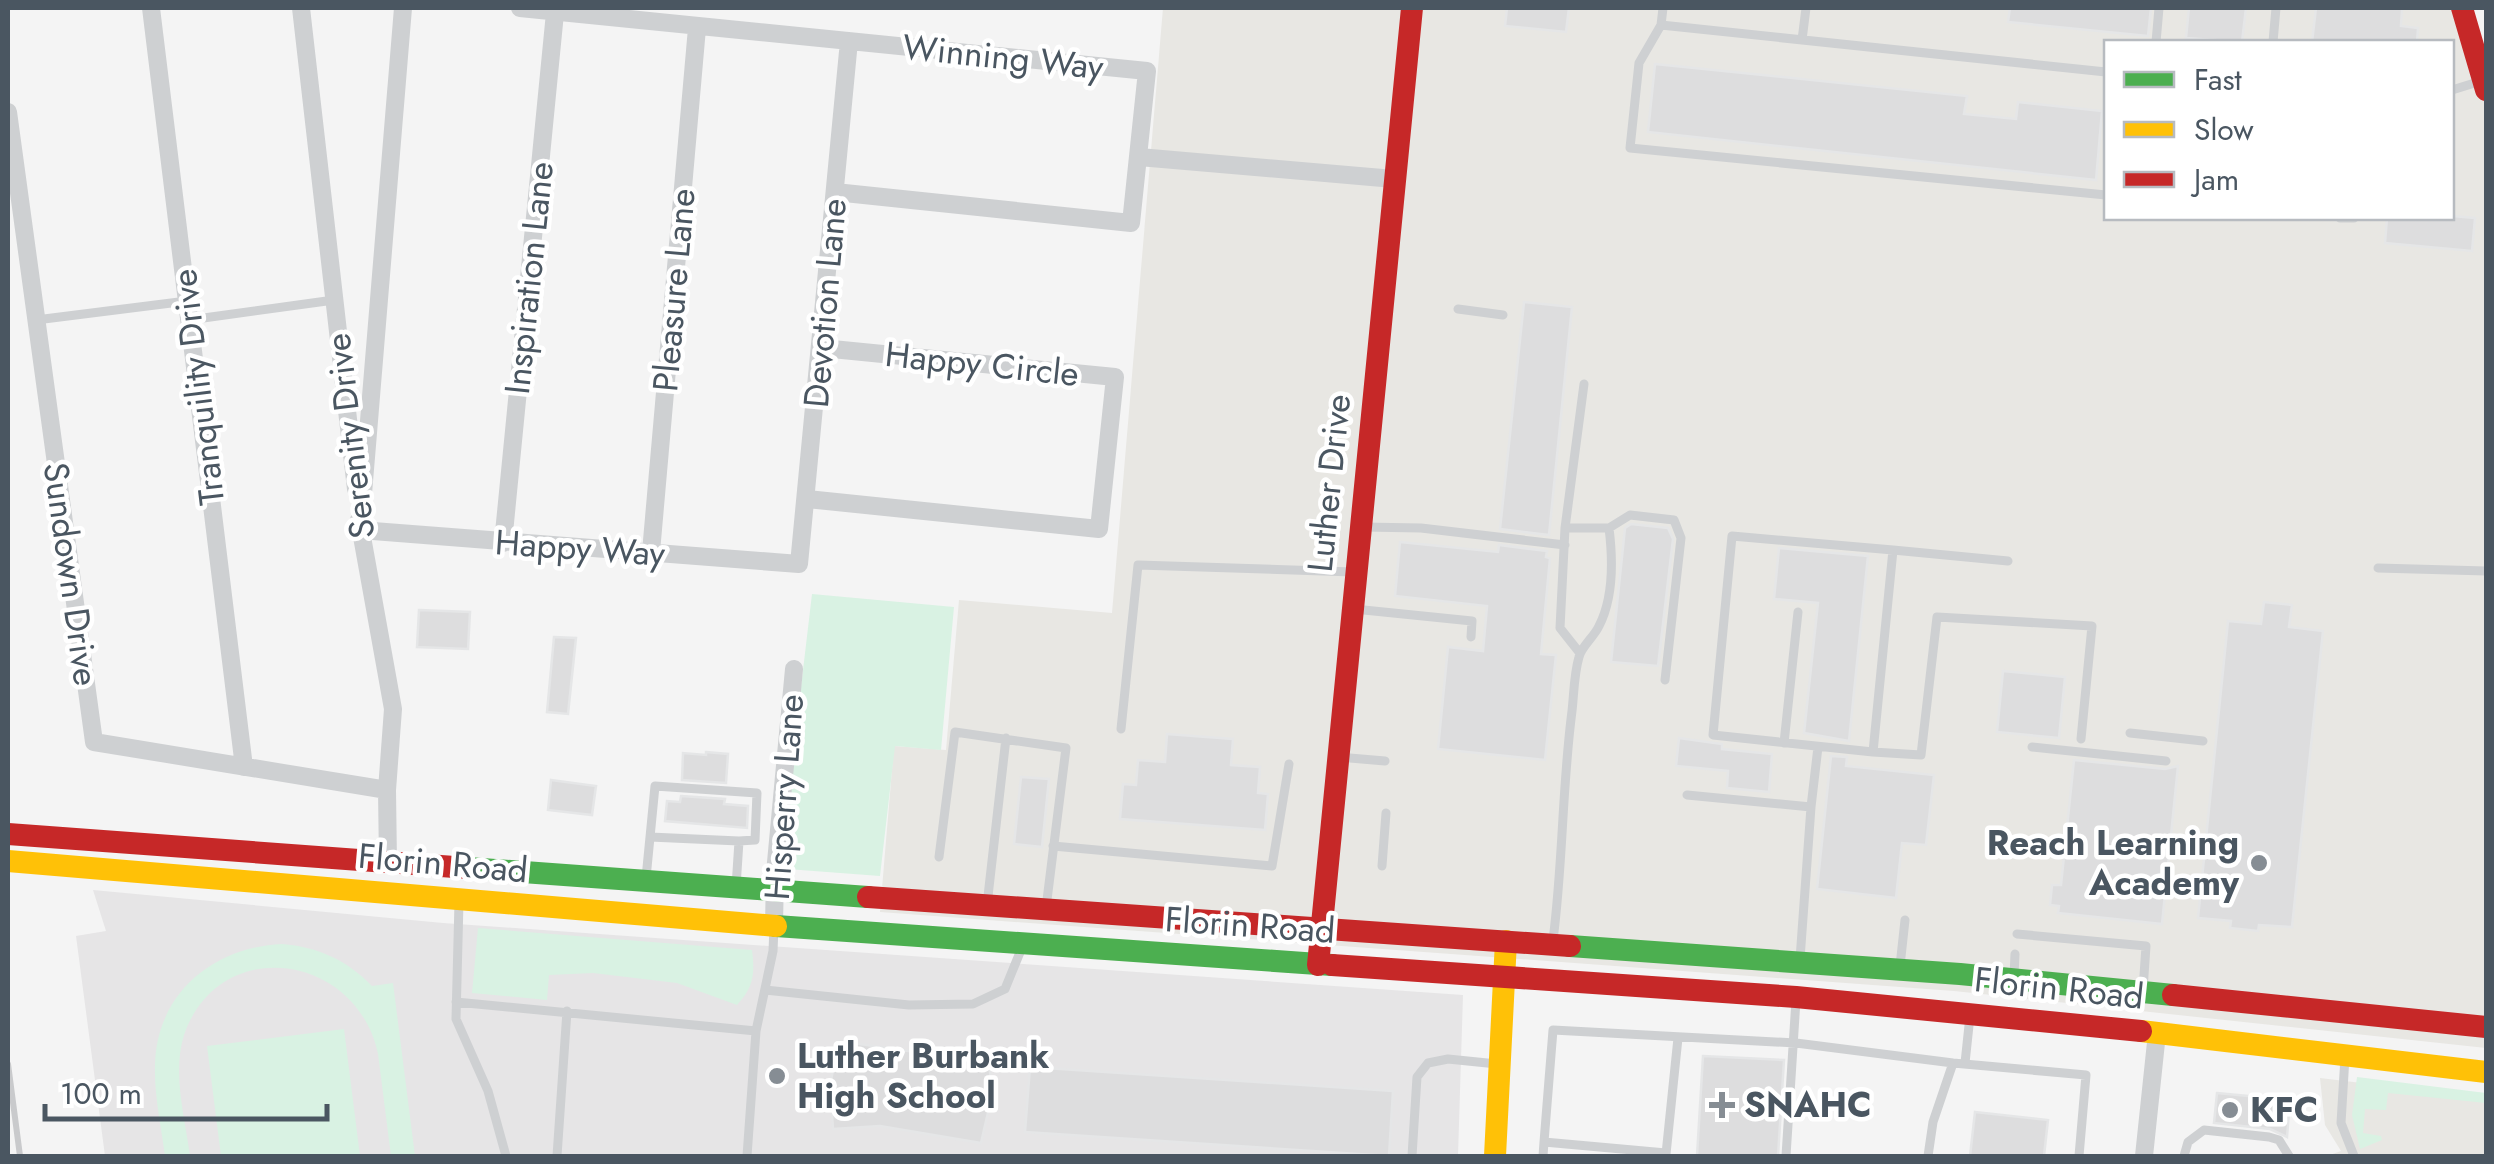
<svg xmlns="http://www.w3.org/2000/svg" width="2494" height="1164" font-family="Jost,sans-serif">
<rect width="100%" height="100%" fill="#f4f4f4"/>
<!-- commercial -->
<path fill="#e8e7e3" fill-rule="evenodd" d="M1163 8H2471L2486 56V1048L1954 991 880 912 894 746 946 750 959 600 1112 613ZM2106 42H2452V218H2106Z
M2320 1078 2486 1098V1156H2327L2341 1151 2325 1125Z"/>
<!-- education -->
<path fill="#e6e5e6" d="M93 890 443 923 1463 995 1458 1156H105L76 936 106 931Z"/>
<!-- green -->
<path fill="#d9f2e3" d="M812 594 954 607 941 750 895 746 880 876 787 869 782 848Z
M478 928 752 950C755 973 754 987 737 1005L677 983 593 973 549 975 547 1000 472 993Z
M282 944C318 947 347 960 372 986L393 983 415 1156H391L378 1054C357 953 219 933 184 1035 172 1073 185 1118 190 1156H165C161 1126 154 1094 155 1064 157 992 215 947 282 944Z
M344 1029 360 1156H221L207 1046Z
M2357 1077 2486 1093V1103L2388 1093 2386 1110 2365 1109 2363 1133 2381 1136 2382 1140 2360 1149 2352 1115Z"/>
<!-- building -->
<path fill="#ddddde" stroke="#e5e6e7" stroke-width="2.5" d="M1507 8H1569L1566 32 1505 26Z
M2010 8H2151L2148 36 2008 22Z
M2189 8H2246L2242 42 2186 38Z
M2316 8H2402L2401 26 2418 28 2417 42H2312Z
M1655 64 1967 96 1964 114 2016 119 2018 102 2102 111 2096 180 1648 132Z
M2452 216 2475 218 2472 251 2385 243 2387 218Z
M1524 302 1572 307 1549 535 1500 529Z
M1631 524 1668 528 1673 539 1658 666 1611 662 1625 528Z
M1400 542 1498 552 1499 545 1547 551 1546 557 1550 558 1541 654 1556 655 1545 760 1438 749 1448 647 1483 651 1487 606 1395 596Z
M1779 548 1868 556 1849 741 1804 733 1818 603 1774 599Z
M2264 602 2292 605 2289 627 2323 631 2292 927 2259 925 2258 931 2230 928 2231 921 2198 918 2228 621 2261 624Z
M419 610 470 612 468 649 417 647Z
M554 637 576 638 568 714 547 712Z
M2003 671 2065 677 2059 738 1997 732Z
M1167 734 1233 739 1231 765 1260 767 1258 793 1268 794 1265 830 1120 819 1123 784 1136 785 1138 760 1165 762Z
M1679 738 1722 744V749L1772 754 1769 792 1727 788 1728 771 1676 766Z
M706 752 728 754 726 783 682 780 683 753 706 755Z
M1831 756 1847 757 1846 766 1934 775 1926 845 1902 843 1896 898 1817 889Z
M2074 760 2165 769 2178 766 2162 924 2058 913 2059 906 2050 905 2052 885H2061Z
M1021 777 1049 779 1042 847 1014 844Z
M551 780 596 786 592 815 548 810Z
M681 796 725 799 724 804 748 806 747 828 665 821 667 801 680 802Z
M839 1041 908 1051 988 1049 992 1095 981 1143 880 1126 833 1129 830 1085Z
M1703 1056 1784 1060 1778 1156H1697Z
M1030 1067 1393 1091 1389 1156 1025 1132Z
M2217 1093 2290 1100 2287 1137 2270 1129 2214 1123Z
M1975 1112 2048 1120 2044 1156H1970Z"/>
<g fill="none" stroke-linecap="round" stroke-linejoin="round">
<!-- lane -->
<path stroke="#ced0d2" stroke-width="9" d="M1663 8 1661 25 1639 63 1630 148 2106 195
M1661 25 2106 72
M1802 40 1806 8
M2156 42 2159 8
M2273 42 2276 8
M2452 90 2481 81
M2340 218H2354
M1458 309 1503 315
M36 320 187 301
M189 320 334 300
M1363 527 1421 528 1565 545
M1565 528 1584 384
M1609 528 1630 515 1674 520 1681 538 1665 680
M1893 550 2008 561
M2378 568 2486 571
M1354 609 1472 621 1471 637
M1121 729 1138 565 1353 572
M2130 733 2203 741
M1784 743 1798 612
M2032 747 2166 761
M1873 752 1713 735 1732 536 1893 550 1873 752 1921 755 1937 617 2092 626 2081 739
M1338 757 1385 761
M1687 795 1811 807 1818 747
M650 837 739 841
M1053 846 1272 866 1289 764
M939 857 955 732 1066 748 1046 908
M1382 866 1386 813
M646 878 655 786 757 793 755 840 739 841 736 887
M459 902 456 1019 488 1091 506 1156
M987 905 1006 738
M2017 934 2146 946 2143 990
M1553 940C1563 864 1562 787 1572 711 1574 693 1574 674 1579 657 1581 647 1594 637 1599 626 1614 597 1613 560 1609 528H1565L1560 628 1579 652
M1800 959 1811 807
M1900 966 1905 920
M2014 976 2015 954
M765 990 909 1005 973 1004 1005 989 1023 945
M456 1002 756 1031
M2345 1057 2341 1123 2354 1156
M1965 1063 1970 1016
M1544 1142 1553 1030 1796 1043 1953 1063 2086 1075 2079 1156
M1666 1154 1678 1038
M557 1156 567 1011
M747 1156 756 1031 773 951 774 927
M1412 1156 1417 1077 1428 1063 1448 1059 1497 1064
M1543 1156 1544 1142 1666 1153
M1786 1156 1796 1000
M1928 1156 1933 1122 1953 1063
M2184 1156 2188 1142 2204 1130 2269 1137 2279 1140 2289 1156"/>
<!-- street -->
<path stroke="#ced0d2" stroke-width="18" d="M151 8 244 767
M301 8 356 489
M403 8 360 530 799 564 849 41
M520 8 1147 71 1131 223 835 192
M8 112 94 742 387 790
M1139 157 1394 179
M807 499 1099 529 1115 377 822 348
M359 520 393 709 387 790 388 863
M503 543 555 13
M651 552 697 28
M774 926 775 873 794 669
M2144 1156 2157 1033"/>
<!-- fast -->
<path stroke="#4caf50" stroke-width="22" d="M468 868 868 897
M776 926 1332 965
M1570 946 1960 974 2173 995"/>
<!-- slow -->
<path stroke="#ffc107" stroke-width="22" d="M8 861 776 926
M2141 1031 2486 1072
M1495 1156 1506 941"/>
<!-- jam -->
<path stroke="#c62828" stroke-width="22" d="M2462 8 2486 90
M8 834 468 868
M868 897 1570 946
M1318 965 1412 8
M1332 965 1796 997 2141 1031
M2173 995 2486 1027"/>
<!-- rail -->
<path stroke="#c9cacc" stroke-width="6" d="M8 1064 20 1156"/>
</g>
<!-- markers -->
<g fill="#868d94" stroke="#fff" stroke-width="4">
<circle cx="2259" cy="863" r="10"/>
<circle cx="777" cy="1076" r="10"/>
<path d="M1717 1090h10v10h10v10h-10v10h-10v-10h-10v-10h10z"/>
<circle cx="2230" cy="1110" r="10"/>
</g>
<g text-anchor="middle" stroke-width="9" stroke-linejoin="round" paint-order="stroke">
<!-- street labels -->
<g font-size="35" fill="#4a5661" stroke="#fff">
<text transform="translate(1003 57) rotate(6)" y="12">Winning Way</text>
<text transform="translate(529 278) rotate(-84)" y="12">Inspiration Lane</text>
<text transform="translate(674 290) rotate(-85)" y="12">Pleasure Lane</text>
<text transform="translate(825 303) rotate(-85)" y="12">Devotion Lane</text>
<text transform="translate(982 364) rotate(6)" y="12">Happy Circle</text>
<text transform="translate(198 387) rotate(-97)" y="12">Tranquility Drive</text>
<text transform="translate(350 436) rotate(-97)" y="12">Serenity Drive</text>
<text transform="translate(1329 483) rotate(-84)" y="12">Luther Drive</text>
<text transform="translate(580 548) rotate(4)" y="12">Happy Way</text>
<text transform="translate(71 574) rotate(82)" y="12">Sundown Drive</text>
<text transform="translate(784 797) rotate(-86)" y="12">Hisperry Lane</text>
<text transform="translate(443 863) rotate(5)" y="12">Florin Road</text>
<text transform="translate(1250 925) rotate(4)" y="12">Florin Road</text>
<text transform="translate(2059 988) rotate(6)" y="12">Florin Road</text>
</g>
<!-- poi labels -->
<g font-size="35" font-weight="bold" fill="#4a5661" stroke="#fff" text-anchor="start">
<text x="2239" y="855" text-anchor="end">Reach Learning<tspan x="2239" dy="40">Academy</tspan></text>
<text x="797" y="1068">Luther Burbank<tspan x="797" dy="40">High School</tspan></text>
<text x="1744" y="1117">SNAHC</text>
<text x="2250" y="1122">KFC</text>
</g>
</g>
<!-- border -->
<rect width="2494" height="1164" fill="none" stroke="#4a5661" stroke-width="20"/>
<!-- legend -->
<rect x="2104" y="40" width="350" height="180" fill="#ffffff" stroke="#b7bbc0" stroke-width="2.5"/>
<rect x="2124" y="72" width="50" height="15" fill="#4caf50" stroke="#b7bbc0" stroke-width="2.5"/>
<text x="2194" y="90" font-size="30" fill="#4a5661">Fast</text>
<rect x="2124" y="122" width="50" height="15" fill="#ffc107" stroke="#b7bbc0" stroke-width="2.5"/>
<text x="2194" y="140" font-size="30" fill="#4a5661">Slow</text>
<rect x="2124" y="172" width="50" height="15" fill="#c62828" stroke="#b7bbc0" stroke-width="2.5"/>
<text x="2194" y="190" font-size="30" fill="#4a5661">Jam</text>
<!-- scale -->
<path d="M45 1104v15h282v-15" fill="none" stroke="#4a5661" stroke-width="5"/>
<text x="60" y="1104" font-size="30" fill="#4a5661" stroke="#ffffff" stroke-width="8" paint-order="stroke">100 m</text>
</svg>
